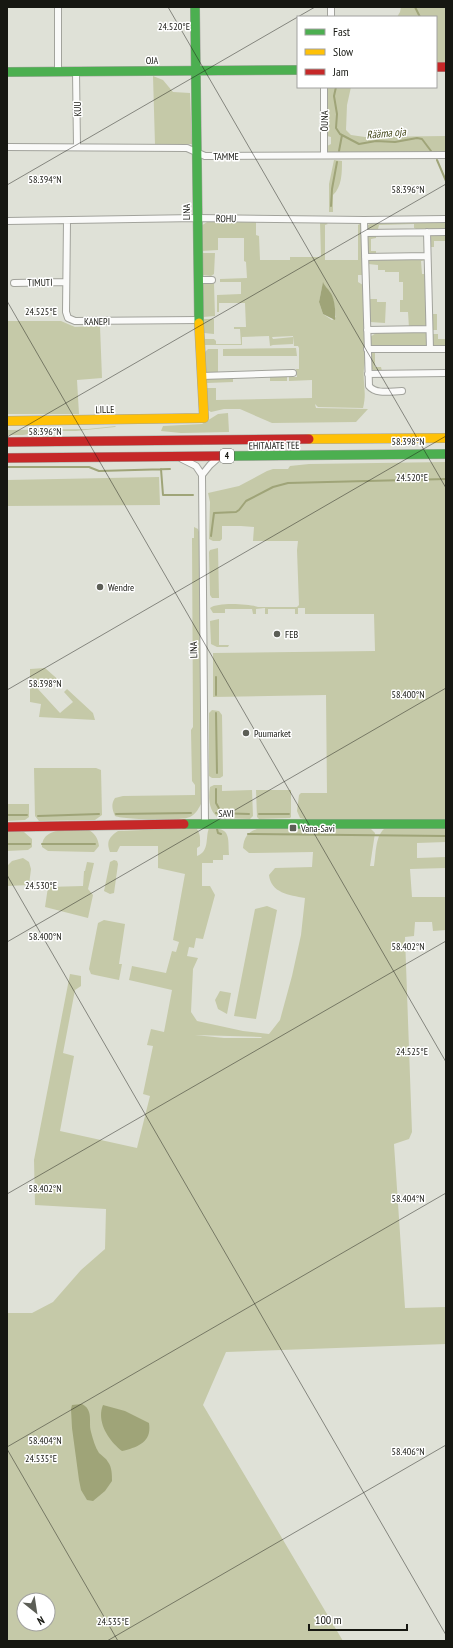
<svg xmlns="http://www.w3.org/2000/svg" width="453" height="1648" font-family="'PT Sans Narrow',sans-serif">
<rect width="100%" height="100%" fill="#dfe1d7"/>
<!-- green -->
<path fill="#c5c9a8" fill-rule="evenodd" d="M401 7H446V62H436V17H397L400 12Z
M153 76 163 80 173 92 190 93 192 144 155 145Z
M326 87H351L347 105 346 130 351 135 365 137 446 136V153H327V146L331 144V137L327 136Z
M334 160 342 161C342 172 342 187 333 195V212H329V184Z
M446 221V230H418L414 228V224L379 225 378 229 370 231 367 226 371 223Z
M207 222H256V235L259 236 260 260H290V257H321L320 222H325L328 224 325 225V260H358V225L361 223 363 270 362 275H358V282L363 285 366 359C360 378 368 389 363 408L318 407 315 404 316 408 368 409 356 422 272 423 240 409H224L211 412 206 409V390L207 388H216V400L312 398V380L289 381V377H297L296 369H299V348L298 346H294L293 336 272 337 273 339 293 337V344L273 345 270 346 269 336 242 337V345H205V339H214L216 341V344H241L240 329H234V327H246L245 303H219V312H217V295L241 294V282H220V279L247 278 246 262 244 261V238H218V250L201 251V226ZM323 283C325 287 329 290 331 294 334 300 335 309 336 317L332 320 323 314 319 302Z
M376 234V238L371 239V251H376V254H368L367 237 369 235Z
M430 234H446V241H434V247H429Z
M201 253H215L214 274 211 276 202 275Z
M426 258V260L421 261 422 274H426L427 325 409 328 408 312H400V300H403V282H399V272H385V270H378V265L368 264V259Z
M203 282H213L214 284 215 316 203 317Z
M368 299H377V302H386L385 323 370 322Z
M431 314H437V330H431Z
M203 319H214V334L204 333Z
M7 321H61L75 327 100 326 102 378 77 380 79 414H7Z
M423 332 428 334V344L426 346 373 347 371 344 370 337 376 333Z
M431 334H438V339H446V347H433Z
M296 348 297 356H223V349Z
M208 349H218V375L206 374 204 353Z
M446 350V353H375V367H381L382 371H375L372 369 371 353 373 351Z
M270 377H287V381H270Z
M207 378H233V382L207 383 205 380Z
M228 413 229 432 181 433 161 431 163 426 202 424 218 414Z
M116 426 115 427 76 431H47L23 435H7V430L88 429Z
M446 462V819H304L300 818 297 811 299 795 301 793H327L326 695 213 697V653L375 651 374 614H305V608H298V614H295V609H268V614H265V608L256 609V614H253L252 609H225V613H213L210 608C218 602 249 604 258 607H297L299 605 297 550 298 541H253L254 527 241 526H222V539L220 541H213L209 539 210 502 208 493 239 486 267 471 273 469H288L290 466 309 464Z
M159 477 160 505 7 506V480Z
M194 527 198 529 199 532 202 802C199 808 196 814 190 817 182 821 125 820 115 816 112 809 111 804 115 798L123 796 195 795V785L192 781 191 730 193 727 192 538H194Z
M218 548 219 598H212L210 595 209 552 210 550Z
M219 619V645H229L228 647H217L211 644 210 621Z
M45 668 62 683 59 688 49 679 38 689 60 713 73 702 64 692 67 689 93 713 95 720 39 717 41 704 30 702V669Z
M212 710 219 711 222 715 223 776 220 778H212L209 776V713Z
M34 768H96L101 770 102 815 95 820 39 821 35 816Z
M214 785H222V791L252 790 253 816 250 819 219 818C209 812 208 798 210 787Z
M256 790H291V817L290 818 259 819 257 817Z
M7 804H29V817L25 820 7 821Z
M196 828C201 833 200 840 200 846L197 848V856C210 851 205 838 209 828 231 828 228 836 229 855H223V860H213V863H202V886H210L215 895 203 939 196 938 194 948 189 947 187 956 198 958 193 969 191 1012 197 1021 243 1031 269 1034 280 1020 292 976 301 935 305 898C289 895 271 893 269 875L275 868 312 867 313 852 249 853 243 848C244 836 249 831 260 828L371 829 375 833 370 866H374C376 855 375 837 384 829H446V842L417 843V858L446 857V868L410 869 412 897H446V930L433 931 432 922H415L414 936 405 937 412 1132 409 1139 394 1144 405 1308 446 1307V1344L226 1352 203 1405 343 1641H7V1313H32L53 1302 81 1270 105 1249 106 1209 35 1205 34 1160 70 974 81 976V986L75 990 63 1053 74 1056 60 1131 137 1148 150 1096 143 1094 153 1046 147 1045 151 1029 164 1032 172 990 129 980 132 966 166 973 172 951 176 952 179 942 173 940 185 874 158 868V846H120L117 852H110C106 842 109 837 118 831ZM195 1035 261 1037 262 1038H224ZM24 1600H48V1624H24Z
M89 830C95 834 98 838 99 846L94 852 48 851 42 847C42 825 73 831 89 830Z
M7 832H24L32 839V847L28 850 7 851Z
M23 858 29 862 31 869 29 885 7 886V866L12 861Z
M114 860 117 861 118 864 114 893 110 894 104 891 110 862Z
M87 862 94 863 88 889 93 895 88 918 45 907 48 887 83 886 84 871H85Z
M267 906 277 910 256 1019 234 1016 255 909Z
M104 920 125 924 119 964H122L119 980 95 975 91 974 89 969 98 923Z
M220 991 231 993 227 1014 218 1009 215 1000Z"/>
<!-- water -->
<path fill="#9fa478" d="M323 282C325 287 328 288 330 292 335 298 336 314 335 320L323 314 319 302Z
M82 1404C94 1410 88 1423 91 1432 93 1439 95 1447 99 1453 102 1456 106 1458 108 1462 112 1467 112 1475 112 1481L105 1491 93 1501 87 1500 81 1490 79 1480 72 1428 71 1409 72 1405Z
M103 1405 125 1411 149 1423C152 1442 138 1447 122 1451 109 1441 96 1422 103 1405Z"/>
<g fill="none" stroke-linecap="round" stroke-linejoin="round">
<!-- stream -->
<path stroke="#9fa478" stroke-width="2" d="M415 7 420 17
M336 87 334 96 337 114 336 128 340 134 359 144 376 141 395 142 417 138 422 139 431 151
M339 151 342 135
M437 160 446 181
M331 206 332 189 337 162
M7 467H89L99 471 170 469
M161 469 163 495H193
M211 536 214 513 236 512 239 510 246 501 273 487 288 483 446 479
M216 677V695
M216 713 217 773
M216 789V803L221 812
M216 813 249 814
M116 814 191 813
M259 814H289
M7 815H27
M38 816 99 814
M217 829 218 833 221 834
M248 834 446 836
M7 844H30
M42 844H95"/>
<!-- street casing -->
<g stroke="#a2a39c" stroke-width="8">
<path id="street" d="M58 7V71
M331 7V17
M76 72 77 146
M7 147 187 148 205 156 446 155
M324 155V87
M364 220 369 386C376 395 392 391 402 391
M7 221 197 218 364 220 446 219
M67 221 66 312 68 318 75 321 199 320
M427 232 430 349
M364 233 446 232
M365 257 427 256
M198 280H212
M14 283 66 282
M367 330 429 329
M367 349H446
M368 374 446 373
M202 376 293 373
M182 459 196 466 202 475 210 465 219 457
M202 475 205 824"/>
</g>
<!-- fast casing -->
<g stroke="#a2a39c" stroke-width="10">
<path id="fast" d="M195 7 199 323
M7 72 298 70
M225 456 446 454
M184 824H446"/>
</g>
<!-- slow casing -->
<g stroke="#a2a39c" stroke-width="10">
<path id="slow" d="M7 421 204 418 199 323
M309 439 446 438"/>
</g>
<!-- jam casing -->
<g stroke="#a2a39c" stroke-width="10">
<path id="jam" d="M436 67H446
M7 442 309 439
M7 458 225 456
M7 827 184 824"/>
</g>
<!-- street -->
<use href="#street" stroke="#fafaf9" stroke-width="6"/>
<!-- fast -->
<use href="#fast" stroke="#4caf50" stroke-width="9"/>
<!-- slow -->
<use href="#slow" stroke="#ffc107" stroke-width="9"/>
<!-- jam -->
<use href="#jam" stroke="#c62828" stroke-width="9"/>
</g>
<!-- ticks -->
<path fill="none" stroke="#161711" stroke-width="1" stroke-opacity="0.45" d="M168 7 446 488M7 185 315 7M7 301 446 1062M7 437 446 184M7 690 446 436M7 875 446 1635M7 942 446 688M7 1194 446 941M7 1447 446 1193M7 1449 118 1641M107 1641 446 1445"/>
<!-- markers -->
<g fill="#5c5e56" stroke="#fff" stroke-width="1.5">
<circle cx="100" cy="587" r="4"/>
<circle cx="277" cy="634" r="4"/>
<circle cx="246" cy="733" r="4"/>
<rect x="289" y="824" width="8" height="8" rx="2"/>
</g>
<g text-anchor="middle" stroke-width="3" stroke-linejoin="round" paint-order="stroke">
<!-- shield labels -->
<rect fill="#fff" stroke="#5c5d58" stroke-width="1" x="220" y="449" width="14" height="14" rx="3"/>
<g font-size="9" font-weight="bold" fill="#161711">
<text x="227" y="459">4</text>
</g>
<!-- street labels -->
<g font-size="10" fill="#161711" stroke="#fff">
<text x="152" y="64">OJA</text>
<text transform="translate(77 109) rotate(-91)" y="4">KUU</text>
<text transform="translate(324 121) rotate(-90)" y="4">ÕUNA</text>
<text x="226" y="160">TAMME</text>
<text transform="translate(186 212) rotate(-90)" y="4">LINA</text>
<text transform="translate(226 218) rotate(1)" y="4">ROHU</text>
<text transform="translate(40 282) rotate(-1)" y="4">TIMUTI</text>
<text x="97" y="325">KANEPI</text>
<text transform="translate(105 409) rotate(-1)" y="4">LILLE</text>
<text transform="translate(274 445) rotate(-1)" y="4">EHITAJATE TEE</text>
<text transform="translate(193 650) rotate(-91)" y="4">LINA</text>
<text x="226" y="817">SAVI</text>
</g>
<!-- poi labels -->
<g font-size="10" fill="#161711" stroke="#fff" text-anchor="start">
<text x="108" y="591">Wendre</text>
<text x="285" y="638">FEB</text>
<text x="254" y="737">Puumarket</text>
<text x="301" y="832">Vana-Savi</text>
</g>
<!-- water labels -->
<g font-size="11" font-style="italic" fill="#3f4314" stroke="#fff">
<text transform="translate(386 133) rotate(-5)" y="4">Rääma oja</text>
</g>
</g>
<g font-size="10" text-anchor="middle" fill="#161711" stroke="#fff" stroke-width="3" stroke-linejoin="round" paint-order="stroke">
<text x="174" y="30">24.520°E</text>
<text x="45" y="183">58.394°N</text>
<text x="408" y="193">58.396°N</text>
<text x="41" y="315">24.525°E</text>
<text x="45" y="435">58.396°N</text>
<text x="408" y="445">58.398°N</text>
<text x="412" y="481">24.520°E</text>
<text x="45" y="687">58.398°N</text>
<text x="408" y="698">58.400°N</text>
<text x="41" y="889">24.530°E</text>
<text x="45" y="940">58.400°N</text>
<text x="408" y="950">58.402°N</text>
<text x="412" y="1055">24.525°E</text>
<text x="45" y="1192">58.402°N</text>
<text x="408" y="1202">58.404°N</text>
<text x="45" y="1444">58.404°N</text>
<text x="408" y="1455">58.406°N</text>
<text x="41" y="1462">24.535°E</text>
<text x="113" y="1625">24.535°E</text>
</g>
<!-- border -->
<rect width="453" height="1648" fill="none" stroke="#161711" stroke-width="16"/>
<!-- legend -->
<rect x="297" y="16" width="140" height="72" fill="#ffffff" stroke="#a2a2a0"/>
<rect x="305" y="29" width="20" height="6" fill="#4caf50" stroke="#a2a2a0"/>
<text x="333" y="36" font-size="12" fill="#161711">Fast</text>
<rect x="305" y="49" width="20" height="6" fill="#ffc107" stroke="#a2a2a0"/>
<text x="333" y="56" font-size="12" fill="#161711">Slow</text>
<rect x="305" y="69" width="20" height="6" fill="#c62828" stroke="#a2a2a0"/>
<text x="333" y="76" font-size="12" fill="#161711">Jam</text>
<!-- north arrow -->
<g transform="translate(36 1612) rotate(150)"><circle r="19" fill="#ffffff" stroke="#a2a2a0"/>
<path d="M0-3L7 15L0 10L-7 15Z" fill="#5c5e56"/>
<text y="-6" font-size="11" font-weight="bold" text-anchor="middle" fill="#161711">N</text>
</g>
<!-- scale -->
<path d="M309 1624v6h98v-6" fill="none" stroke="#161711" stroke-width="2"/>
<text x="315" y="1624" font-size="12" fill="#161711" stroke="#ffffff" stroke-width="3" paint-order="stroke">100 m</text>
</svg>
